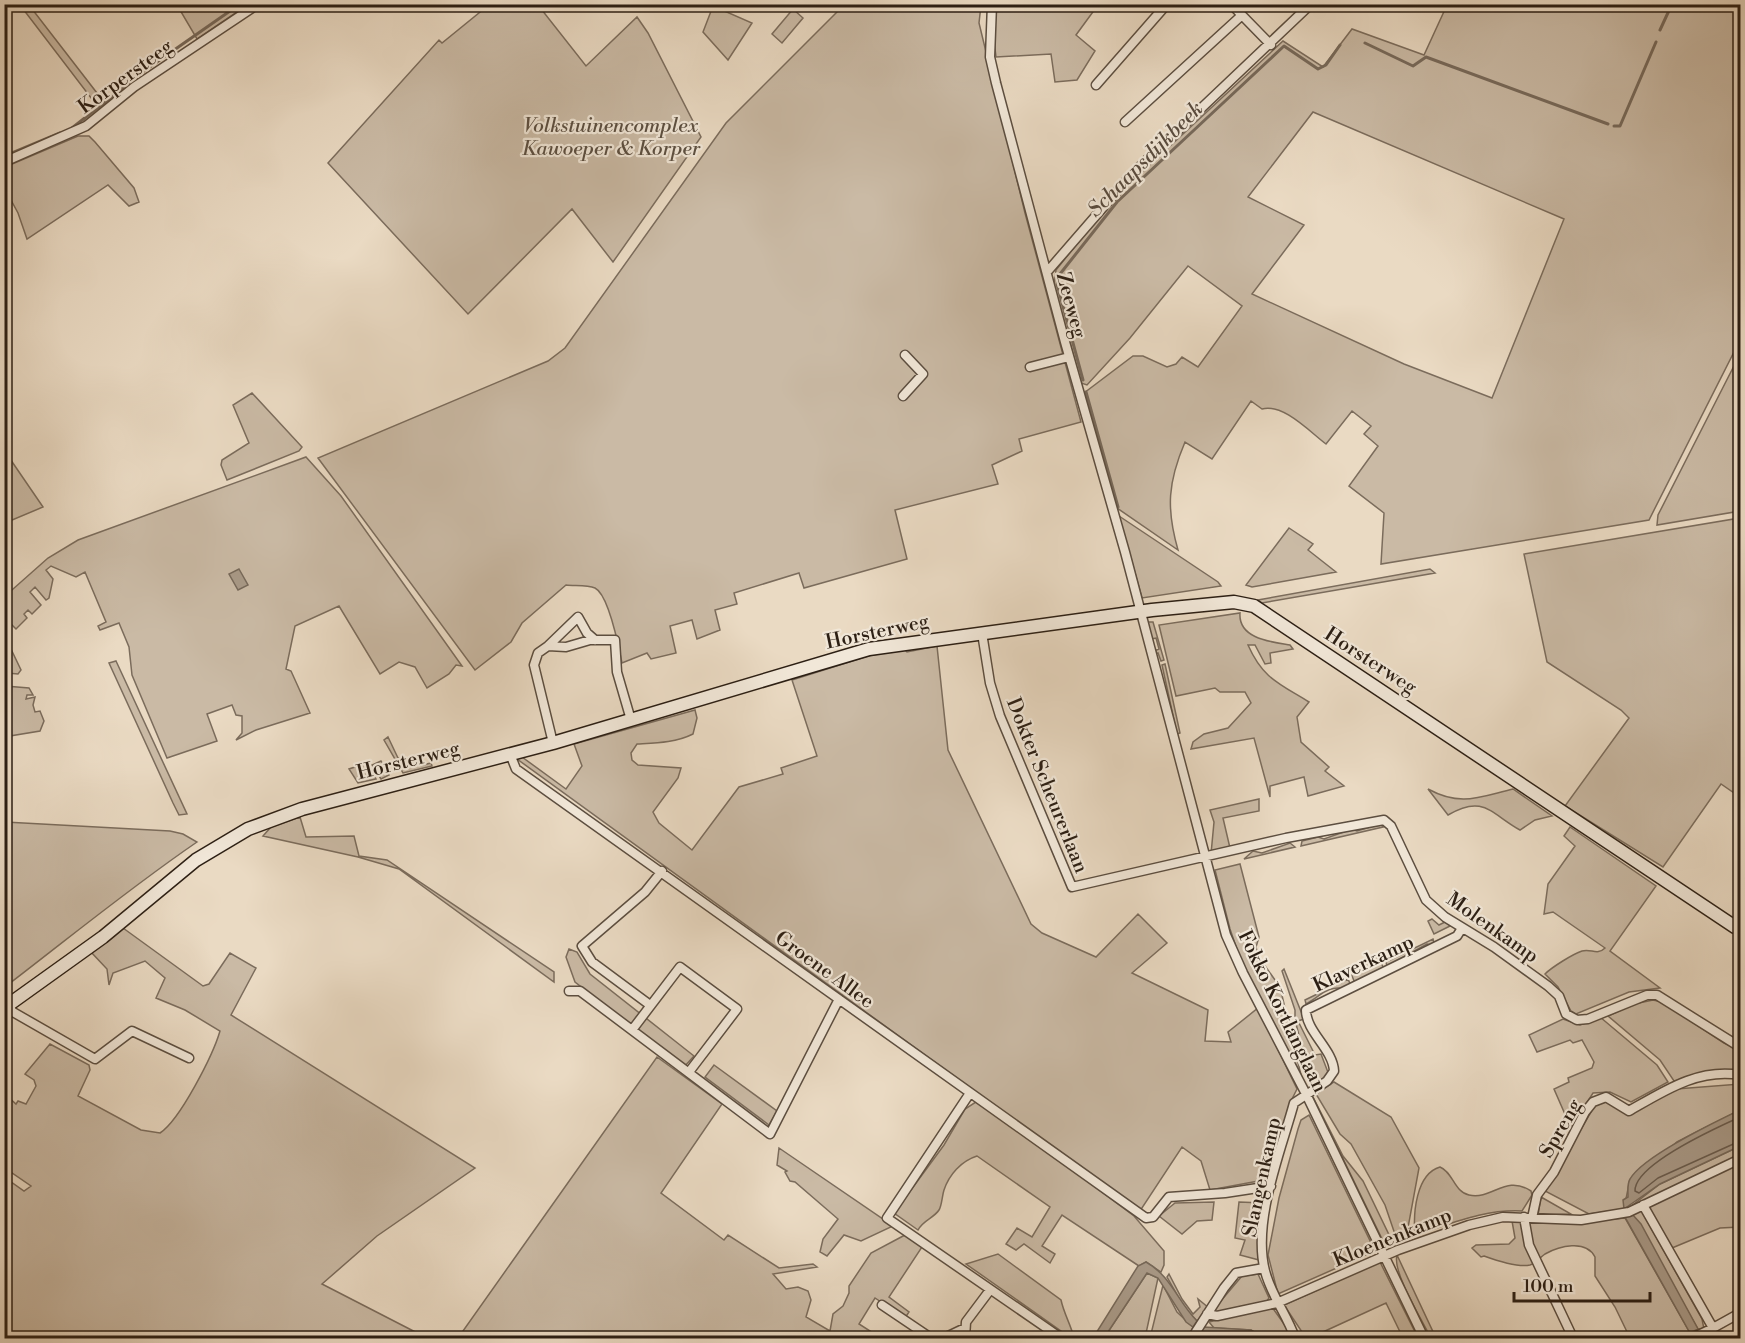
<svg xmlns="http://www.w3.org/2000/svg" width="1745" height="1343" font-family="'Libre Bodoni',serif">
<rect width="100%" height="100%" fill="#eadac3"/>
<filter id="stains"><feTurbulence type="fractalNoise" baseFrequency=".00333" numOctaves="4"/><feColorMatrix values="0 0 0 0 .2 0 0 0 0 .09 0 0 0 0 .02 0 0 0 .5 -.17"/></filter>
<radialGradient id="worn" r=".72"><stop offset=".6" stop-color="#630" stop-opacity="0"/><stop offset="1" stop-color="#630" stop-opacity=".3"/></radialGradient>
<!-- green -->
<path fill="#cabaa5" stroke="#7b6c5c" stroke-width="1.5" fill-rule="evenodd" d="M490 4 538 5 586 66 637 17 648 33 701 137 613 262 572 209 468 314 328 163 439 40 442 43Z
M20 5H29L107 106 101 111Z
M177 5H247L197 39Z
M844 5H981L979 23 1025 213 1081 422 1019 439 1022 451 992 465 998 484 895 510 907 559 804 588 799 573 734 593 737 604 715 610 720 630 697 639 692 620 670 626 676 653 651 659 647 653 622 663C619 648 609 595 595 588 587 585 575 586 566 585L522 623 511 642 475 670 318 458 548 361 565 348 726 123Z
M995 5H1098L1076 35 1095 51 1077 80 1055 82 1051 54 996 57 994 40Z
M1447 5H1740V340L1649 520 1381 564 1384 513 1349 486 1378 446 1364 434 1371 426 1352 411 1326 444C1310 432 1283 403 1262 409L1251 401 1212 459 1185 442C1168 482 1166 508 1178 550L1117 508 1084 393 1133 356H1143L1167 367 1176 364 1182 357 1198 367 1242 306 1188 266 1130 338 1087 385 1081 383 1054 285 1056 270 1112 200 1283 41 1323 67 1352 29 1424 55ZM1313 112 1564 219 1492 398 1404 364 1252 294 1304 225 1248 197Z
M713 6 752 23 728 60 703 32Z
M793 9 803 18 782 43 772 34Z
M78 136H89L95 142 134 188 139 202 129 206 108 185 27 239 18 213 5 189V167Z
M1740 354V511L1657 525 1658 515Z
M252 393 302 447 299 451 227 480 221 465 222 460 249 443 233 405Z
M4 450 43 507 5 523H4Z
M306 457 341 496 462 666 456 665 449 674 427 688 415 667 399 662 380 674 339 606 295 626 286 669 291 671 310 713 256 730 236 740 242 733V716L236 715 232 705 207 714 217 741 167 758 132 675 129 647 119 623 100 630 98 626 106 622 85 572 76 577 51 566 46 570 53 579 49 598 46 600 35 587 30 592 41 605 32 614 28 610 24 614 27 618 16 629 12 625 5 630 11 638 5 647 4 597 48 558 78 540Z
M1119 516 1218 582 1221 586 1142 598Z
M1740 518V797L1721 784 1663 867 1565 806 1629 718 1621 710 1547 662 1524 554Z
M1289 528 1313 544 1308 550 1336 572 1252 587 1246 585Z
M1430 569 1435 573 1262 603 1258 600Z
M1240 613C1238 639 1272 642 1290 645L1293 649 1270 653 1271 663 1265 664 1255 645H1248C1263 679 1280 684 1309 702L1297 717 1301 742 1329 767 1325 771 1344 786 1308 796 1304 777 1270 786V797L1254 738 1191 749 1193 742 1204 734 1228 728 1251 703 1245 692H1220L1215 688 1176 696 1159 625Z
M1147 622H1153L1164 660 1161 661 1158 653 1155 654 1154 651 1159 649 1156 638 1151 639Z
M937 646 948 750 1031 924 1042 933 1096 957 1138 914 1167 943 1132 973 1208 1010 1205 1041 1231 1042 1228 1032 1258 1008 1297 1089 1289 1105 1269 1179 1210 1190 1201 1161 1182 1147 1140 1211 517 759 522 757 566 789 582 766 574 744 695 710 697 718 693 734C675 743 656 743 637 744L631 753 632 760 638 765 681 768 678 778 653 812 659 823 692 850 739 787 783 774 781 768 817 756 792 680 868 656 904 649 907 652Z
M10 647 21 670 18 674 7 673 5 675V651Z
M116 661 187 814 179 815 173 803 109 663Z
M1165 664 1180 733 1177 734 1162 665Z
M5 686 29 688 33 695H27L26 699 35 697 33 705 35 712 40 711 44 721 40 731 10 736 5 747Z
M388 737 398 758 404 761 421 757 423 765 431 763 432 766 403 773 384 740Z
M381 761 389 775 381 779 372 765Z
M367 763 376 779 358 783 349 769Z
M1428 789C1461 807 1479 797 1513 789L1552 816 1535 820 1520 830C1491 814 1484 794 1448 815Z
M1259 799V811L1223 818 1230 848 1211 854 1214 822 1210 810Z
M300 817 306 837 354 836 359 856 387 860 554 972V982L399 869 358 857 263 836 271 827Z
M5 822 170 831 183 834 197 842C131 887 69 938 5 987Z
M1380 824 1383 827 1301 846 1302 841 1318 837 1324 839 1352 829 1357 831Z
M1570 827 1656 886 1610 951 1660 988 1629 992 1576 1014 1571 1011 1558 987 1545 974C1552 967 1573 954 1582 951 1591 948 1597 956 1605 948L1553 912 1544 914 1548 884 1575 846 1564 836Z
M1290 843 1295 847 1244 859 1253 851 1262 853Z
M1240 864 1259 937 1256 947 1258 956 1280 987 1301 1075 1243 967 1230 929 1215 870Z
M1432 919 1439 925 1445 922 1450 926 1434 934 1428 921Z
M123 928 203 986 209 984 230 953 256 968 231 1015 475 1168 377 1236 322 1284 427 1338H5L4 1177 24 1191 31 1186 5 1168V1100L7 1096 16 1104 18 1101 26 1104 36 1086 34 1080 25 1074 50 1044 89 1065 90 1070 78 1096 141 1130 160 1133C180 1120 213 1055 220 1031L185 1010 156 998 165 978 145 961 113 973 109 985 107 969 91 952Z
M1433 939 1434 943 1432 945 1427 944 1387 966 1386 962Z
M569 949 577 952 590 974 694 1056 684 1067 575 982 566 957Z
M1378 956 1384 969 1355 983 1349 969Z
M1284 969 1304 1019 1298 1021 1315 1055 1321 1054 1329 1075 1312 1086 1295 1020V1010L1282 971Z
M1348 979 1351 986 1345 989C1329 984 1319 997 1306 1004L1305 1000Z
M1653 1000 1662 1002 1724 1043 1740 1051V1074L1674 1081 1660 1060 1608 1016 1634 1004Z
M1600 1017 1657 1065 1668 1082 1631 1102 1610 1092 1593 1093 1571 1128 1554 1089 1569 1082 1568 1078 1592 1068 1594 1062 1582 1040 1573 1043 1570 1040 1537 1052 1529 1035 1563 1019 1580 1025Z
M657 1057 722 1104 661 1193 724 1240 728 1235 779 1268 813 1264 817 1267 773 1274 786 1289 798 1287 808 1291 811 1300 806 1317 830 1331 833 1314 843 1306 849 1293V1286L871 1253 905 1235 922 1247 889 1297 909 1312 905 1318 875 1298 859 1324 881 1338H458Z
M714 1065 777 1111 769 1125 705 1077Z
M1334 1082 1391 1117 1419 1168 1405 1244 1399 1246 1385 1205 1351 1144 1340 1134 1316 1094Z
M1740 1084V1110L1677 1142 1629 1184 1624 1209 1589 1214 1545 1191 1595 1105 1607 1100 1627 1113 1676 1089Z
M1313 1097 1343 1156 1363 1181 1393 1243 1385 1245Z
M979 1100 1134 1216 1164 1251V1265L1161 1272 1146 1262 1139 1266 1062 1215 1042 1246 1055 1254 1050 1263 1024 1244 1016 1250 1006 1244 1017 1228 1032 1237 1050 1207 977 1156C961 1161 949 1175 944 1190 942 1196 942 1205 939 1210 934 1218 923 1220 918 1230L894 1213 944 1145 965 1109Z
M1309 1115 1375 1251 1278 1294 1268 1255 1279 1198 1298 1129 1301 1120Z
M1740 1146V1155L1630 1207 1660 1184Z
M779 1148 893 1226 861 1241 844 1235 827 1256 820 1252 823 1239 838 1219 795 1182 790 1181 785 1172 787 1171 777 1165Z
M1740 1163V1227L1720 1228 1672 1248 1649 1210 1651 1205Z
M1440 1167C1453 1172 1454 1192 1469 1195 1493 1200 1505 1174 1531 1191L1532 1195 1522 1211C1484 1209 1451 1224 1415 1235 1413 1213 1416 1174 1440 1167Z
M1541 1197 1571 1214 1538 1215Z
M1214 1202 1212 1220 1197 1221 1182 1234 1159 1216 1175 1203Z
M1239 1202 1263 1203 1259 1260 1240 1255 1245 1240 1235 1238Z
M1641 1210 1702 1319 1704 1329H1698L1632 1214Z
M1625 1218 1690 1333 1680 1338H1630L1615 1307 1595 1276V1257C1586 1239 1559 1246 1545 1254 1539 1258 1537 1263 1530 1265 1517 1268 1495 1260 1484 1256L1481 1257 1472 1248 1476 1245 1509 1244 1515 1238 1512 1221H1594Z
M998 1254 1061 1300C1064 1314 1071 1325 1074 1338H1071L966 1264Z
M1397 1255 1435 1336 1431 1338C1422 1320 1392 1272 1397 1255Z
M1380 1262 1418 1338H1403L1386 1303 1323 1332 1325 1338H1306L1284 1305Z
M1147 1273 1158 1278 1145 1338H1104Z
M1169 1274 1182 1299 1193 1314 1200 1307 1198 1299 1209 1308 1197 1321 1184 1307 1167 1277Z
M1258 1274 1269 1298 1267 1301 1218 1314 1214 1309 1242 1276Z
M1163 1285 1177 1312 1193 1327 1188 1338H1150Z
M1272 1307 1289 1331 1291 1338H1264L1251 1330 1214 1328 1209 1322Z"/>
<!-- water -->
<path fill="#a99a88" stroke="#77695a" stroke-width="1.5" d="M239 569 248 585 238 590 229 574Z
M1740 1110V1146L1660 1184 1624 1209 1623 1200 1628 1197C1628 1192 1627 1184 1630 1179 1643 1156 1715 1122 1740 1110Z
M1632 1214 1641 1224 1698 1329 1690 1333 1625 1217Z
M1146 1262C1171 1276 1178 1302 1197 1321L1193 1327 1186 1322 1158 1278 1147 1273 1104 1338H1093L1138 1266Z
M1204 1327 1251 1330 1264 1338H1222L1200 1334Z"/>
<g fill="none" stroke-linecap="round" stroke-linejoin="round">
<!-- shore -->
<path stroke="#6a5c4e" stroke-width="1.5" d="M1740 1117C1718 1127 1634 1164 1635 1191L1639 1193 1658 1178 1740 1141"/>
<!-- stream -->
<path stroke="#77695a" stroke-width="3" d="M1660 30 1672 4
M1365 43 1413 66 1426 57 1608 124
M144 71 240 4
M1614 126H1620L1656 42
M72 128 133 80
M12 153 60 133
M4 156 6 155
M1083 380 1057 284 1060 274 1117 202 1284 46 1318 69 1326 65 1340 45
M1086 392 1118 507"/>
<!-- minor casing -->
<g stroke="#5c4e40" stroke-width="11">
<path id="minor" d="M992 4 990 57 996 83 1065 342 1125 552 1226 935 1243 973 1306 1094 1424 1338
M1231 4 1271 45
M1096 85 1167 4
M1125 122 1241 16
M4 162 86 126 134 87 258 4
M1047 272 1132 174 1311 4
M1030 367 1069 357
M903 396 923 374 905 355
M982 633 990 683 1000 716 1072 887 1286 838 1384 820 1391 826 1426 900 1445 917 1494 947 1548 986 1559 996 1566 1014 1577 1020 1588 1019 1647 995H1657L1740 1047
M548 646 578 617 587 633 595 640
M553 743 534 665 538 653 548 646 566 647 590 640H615L617 672 631 720
M510 754 516 769 1146 1218 1153 1217 1169 1197 1225 1193 1271 1186
M569 991H580L770 1134 839 999
M8 1005 13 1012 95 1059 132 1031 189 1058
M650 1005 592 962 582 946 645 892 662 871
M632 1030 680 967 737 1009 689 1072
M970 1093 887 1218 1061 1338
M1643 1205 1713 1328 1692 1338
M1524 1217 1529 1245 1573 1338
M1532 1218 1537 1195 1554 1172 1585 1112 1593 1102 1606 1097 1629 1111C1664 1091 1698 1068 1740 1075
M882 1305 931 1338
M1207 1314 1217 1316 1277 1303 1398 1250 1469 1225 1503 1217 1581 1220 1629 1212 1740 1159
M1713 1328 1740 1313
M944 1338 965 1328
M965 1338 966 1322 990 1290
M1192 1338 1224 1288 1236 1273 1264 1268
M1295 1338C1287 1315 1271 1295 1265 1271 1252 1221 1281 1151 1294 1103L1327 1081 1334 1071C1333 1049 1306 1032 1306 1010L1457 936 1462 928"/>
</g>
<!-- secondary casing -->
<g stroke="#2c1f14" stroke-width="15">
<path id="secondary" d="M4 1008 103 937 196 860 248 829 302 809 553 743 869 649 1152 610 1234 602 1254 606 1735 927 1740 928"/>
</g>
<!-- minor -->
<use href="#minor" stroke="#f1e7d8" stroke-width="8"/>
<!-- secondary -->
<use href="#secondary" stroke="#f1e7d8" stroke-width="12"/>
</g>
<g text-anchor="middle" stroke-width="4.5" stroke-linejoin="round" paint-order="stroke">
<!-- street labels -->
<g font-size="20" fill="#2c1f14" stroke="#f1e7d8">
<text transform="translate(125 76) rotate(-36)" y="7">Korpersteeg</text>
<text transform="translate(1072 305) rotate(75)" y="7">Zeeweg</text>
<text transform="translate(877 631) rotate(-12)" y="7">Horsterweg</text>
<text transform="translate(1371 660) rotate(33)" y="7">Horsterweg</text>
<text transform="translate(408 760) rotate(-14)" y="7">Horsterweg</text>
<text transform="translate(1048 785) rotate(68)" y="7">Dokter Scheurerlaan</text>
<text transform="translate(1493 927) rotate(35)" y="7">Molenkamp</text>
<text transform="translate(1363 963) rotate(-25)" y="7">Klaverkamp</text>
<text transform="translate(825 969) rotate(36)" y="7">Groene Allee</text>
<text transform="translate(1283 1011) rotate(64)" y="7">Fokko Kortlanglaan</text>
<text transform="translate(1560 1128) rotate(-60)" y="7">Spreng</text>
<text transform="translate(1261 1177) rotate(-78)" y="7">Slangenkamp</text>
<text transform="translate(1392 1237) rotate(-22)" y="7">Kloenenkamp</text>
</g>
<!-- park labels -->
<g font-size="20" font-style="italic" fill="#5b4e40" stroke="#f1e7d8">
<text x="611" y="132">Volkstuinencomplex<tspan x="611" dy="23">Kawoeper &amp; Korper</tspan></text>
</g>
<!-- water labels -->
<g font-size="21" font-style="italic" fill="#584a3d" stroke="#f1e7d8">
<text transform="translate(1145 159) rotate(-45)" y="7">Schaapsdijkbeek</text>
</g>
</g>
<!-- margin -->
<rect width="1745" height="1343" fill="none" stroke="#eadac3" stroke-width="24"/>
<rect x="6" y="6" width="1733" height="1331" fill="none" stroke="#2c1f14" stroke-width="3"/>
<rect x="12" y="12" width="1721" height="1319" fill="none" stroke="#2c1f14" stroke-width="1.5"/>
<!-- scale -->
<path d="M1514 1292v9h136v-9" fill="none" stroke="#2c1f14" stroke-width="3"/>
<text x="1523" y="1292" font-size="18" fill="#2c1f14" stroke="#f1e7d8" stroke-width="4.5" paint-order="stroke">100 m</text>
<rect width="100%" height="100%" filter="url(#stains)"/>
<rect width="100%" height="100%" fill="url(#worn)"/>
</svg>
